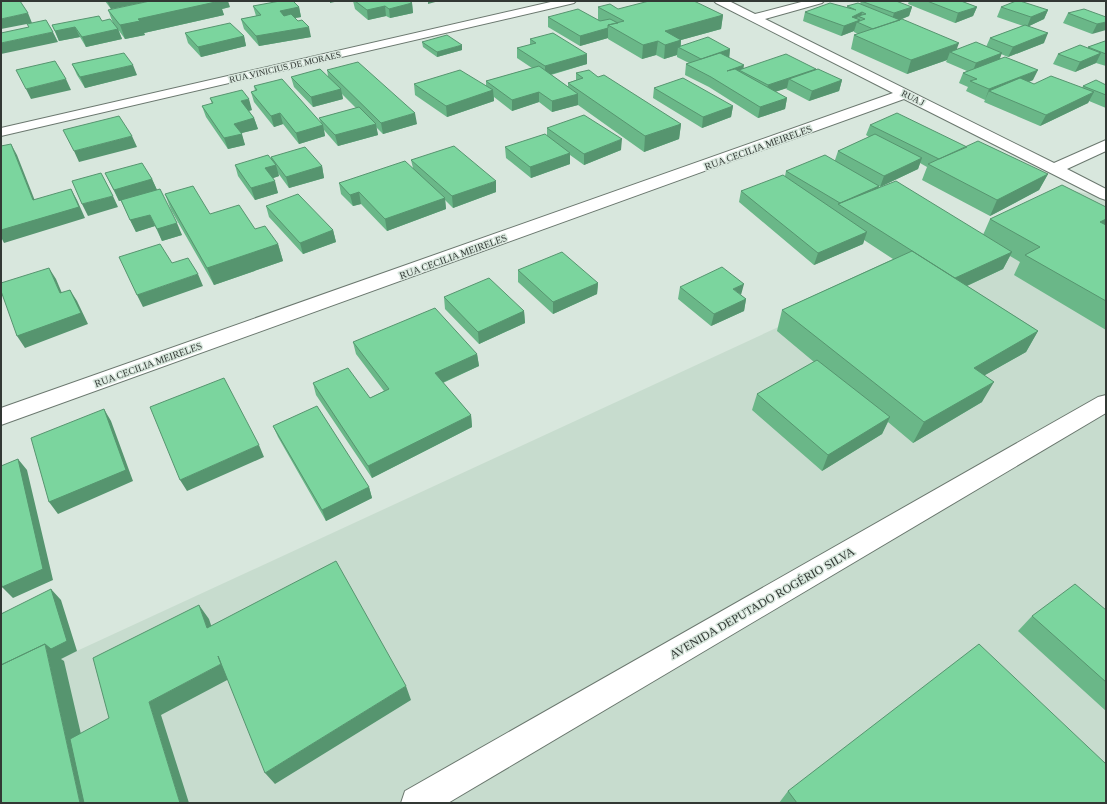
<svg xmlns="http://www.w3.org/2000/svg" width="1107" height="804" font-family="'Times New Roman',serif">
<rect width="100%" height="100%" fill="#d8e7dd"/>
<!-- built -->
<path fill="#c7dcce" d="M1073 191 1106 197V803H1V686Z"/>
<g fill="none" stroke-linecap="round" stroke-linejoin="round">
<!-- minor casing -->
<g stroke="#6b786f" stroke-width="2">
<path id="minor" d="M555 1H576L574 3 570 4 1 136V128Z
M714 1H729L755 14 805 1H824L822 3 765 19 1054 163 1106 140V151L1067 169 1106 189V200L1100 198 904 99 1 425V408L893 93 716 3Z
M1106 395V413L448 803H401L405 791 1098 397Z"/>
</g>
<!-- minor -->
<use href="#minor" fill="#fff" fill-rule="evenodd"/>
</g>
<!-- wall -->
<path fill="#6ab788" d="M105 1H150L111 9Z
M293 1 299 7 301 17 295 18 311 37 259 46 244 29 241 19 256 16 253 6Z
M353 1H409L412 3 413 13 390 18 386 16 368 20 355 9Z
M861 1 912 7 909 16 900 20 957 49 986 47 990 38 1023 26 997 17 1001 7 1048 10 1044 19 1029 26 1044 43 1008 57 1001 54 1000 58 1033 80 1029 82 1034 84 1082 88 1083 86 1106 85V108L1089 101 1088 103 1040 126 984 102 985 100 966 91 968 87 959 83 963 73 967 71 946 62 947 60 907 74 851 49 854 35 858 34 854 32V31L841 36 803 21 805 12 847 8V6L860 4Z
M909 1H961L977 7 973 16 955 23 908 4Z
M230 7 222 9 224 15 144 33 145 35 125 39 114 24 118 29 122 39 86 47 80 37 59 41 52 25 102 21 113 23 108 10Z
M598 7 618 9 723 15 721 29 681 40V46L730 49 729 58 743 68 816 70 842 80 839 91 809 101 786 89 787 88 775 92 787 98 785 109 758 118 709 87 685 75 686 64 689 63 677 57V55L664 59 656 55 642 59 608 39V38L580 46 548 27V17L598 20Z
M1068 13 1106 17 1092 34 1063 23Z
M185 33 244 36 246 46 201 57 188 43Z
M530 39 587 64 551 75 568 87V83L576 80V73L598 77 681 124 679 139 644 152 578 105 552 112 539 102 512 111 494 97V101L447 117 415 95 414 84 486 86V81L532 68 517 58V48L530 45Z
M1106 41V66L1096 63 1075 72 1053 64 1058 54 1088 48V47Z
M422 42 462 50 437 57 423 47Z
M72 64 137 75 85 88 77 75Z
M327 70 417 124 383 134 376 127 378 135 338 146 324 130 325 136 299 144 283 124 274 127 254 102 251 92 255 91 254 86 321 123 319 118 356 108 342 94 343 99 313 107 294 87 291 77 328 76Z
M654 88 733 106 731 117 702 128 653 98Z
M210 98 252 110 249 111 254 118 258 129 241 133 245 145 228 149 206 117 202 106 212 104Z
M870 125 967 147 1048 174 1039 190 990 216 922 180 927 167 920 163 918 169 880 187 879 186V188L983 235 990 219 1106 207V330L1014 275 1020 262 1010 256 1003 269 967 286 1038 331 1026 352 985 375 982 402 913 443 888 422 882 434 822 471 752 410 757 394 814 362 777 331 782 310 893 259 864 240 863 244 814 265 739 202 741 191 785 176 786 171 835 160 838 151 869 137 866 135Z
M547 128 621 150 584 165 570 155V164L531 178 506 158 505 147 547 136Z
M271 157 322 166 324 178 289 188 278 173 279 176 273 178 278 193 255 200 238 176 235 165 271 160Z
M411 160 496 192 453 208 445 200 446 209 387 231 361 204 353 206 341 194 339 183 413 168Z
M105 173 152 179 157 190 182 235 162 241 155 226 136 232 121 201H119Z
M165 194 210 214 255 229 278 244 283 261 214 285 171 210Z
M266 206 333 230 336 242 303 254 269 217Z
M518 270 598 283 597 294 553 314 518 282Z
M680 287 741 295 746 299 744 311 711 326 678 299Z
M444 297 524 311 525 323 479 344 445 309Z
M353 342 477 354 479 366 443 383 471 415 472 427 372 478 316 395 313 383 370 398 384 391 356 354Z
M273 426 369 487 372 498 326 521 278 437Z
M1106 610V711L1018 631 1032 616Z
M788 791 1106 803H779Z"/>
<!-- shaded-wall -->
<path fill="#56956f" d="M107 1H150L111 9Z
M216 1H228L230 7 222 9 224 15 144 33 145 35 125 39 120 25 138 19Z
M330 1H339L330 3Z
M428 1H439L428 4Z
M412 3 413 13 390 18 389 9Z
M385 6 386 16 368 20 367 10Z
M299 7 301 17 282 20 280 11Z
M912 7 909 16 891 23 894 13Z
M977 7 973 16 955 23 958 13Z
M1048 10 1044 19 1027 27 1031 17Z
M862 12 861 18 858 16 856 21 860 20 859 23 857 22 854 31 841 36 844 26 852 17Z
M28 13 32 23 1 29V19Z
M723 15 721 29 681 40 680 48 678 47 677 55 664 59 665 45V31Z
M1106 22V30L1092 34 1097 24Z
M75 27 80 37 59 41 55 31Z
M309 27 311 37 259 46 256 36Z
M608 28V38L580 46V36Z
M118 29 122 39 86 47 82 37Z
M53 32 58 42 1 54V43Z
M1048 33 1044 43 1008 57 1013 47Z
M244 36 246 46 201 57 198 47Z
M658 41 656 55 642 59 643 45Z
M959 43 955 54 950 52 947 60 907 74 911 60Z
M462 45V50L437 57V52Z
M730 49 729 59 699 69 701 59Z
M1002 53 998 63 972 73 976 63Z
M1101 53 1096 63 1075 72 1080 62Z
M587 54V64L545 76V66Z
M133 65 137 75 85 88 80 77Z
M744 65 743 72 739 70 737 77 727 71Z
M816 69 813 79H789L787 88 765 95 768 85Z
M1038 70 1033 80 997 95 989 91 985 100 989 89Z
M66 79 71 90 31 99 26 89Z
M842 80 839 91 809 101 812 91Z
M341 89 343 99 313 107 311 97Z
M493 90 494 101 447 117 446 106Z
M539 92V102L512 111V100Z
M1094 92 1088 103 1040 126 1046 115Z
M578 94V105L552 112V101Z
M787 98 785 109 758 118 760 107Z
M249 99 252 110 244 112 241 101Z
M733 106 731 117 702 128 703 117Z
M280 113 283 124 274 127 271 116Z
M415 113 417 124 383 134 381 123Z
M254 118 258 129 238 134 234 124Z
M376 124 378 135 338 146 335 135Z
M681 124 679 139 644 152 645 136Z
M323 125 325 136 299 144 296 133Z
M242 134 245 145 228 149 224 138Z
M132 136 137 147 79 162 74 151Z
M622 139 621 150 584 165V154Z
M11 144 17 155 39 211 33 200Z
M570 153V164L531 178 530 167Z
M922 158 918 169 880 187 884 176Z
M276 165 279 176 268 180 265 168Z
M322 166 324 178 289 188 286 177Z
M1048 174 1039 190 990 216 997 200Z
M152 179 157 190 119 201 114 190Z
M275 181 278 193 255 200 251 188Z
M496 181V192L453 208 452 196Z
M879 186 875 197 840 203Z
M71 189 77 200 85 218 4 243 1 237V230Z
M359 192 361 204 353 206 350 195Z
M113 196 118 207 88 216 82 204Z
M445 198 446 209 387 231 385 219Z
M150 215 155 226 136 232 130 220Z
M1106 219V232L1100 222Z
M177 223 182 235 162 241 157 229Z
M333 230 336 242 303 254 300 243Z
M867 232 863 244 814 265 818 253Z
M278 244 283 261 214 285 207 268Z
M1012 252 1003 269 947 295 955 278Z
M49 268 56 279 67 305 60 293Z
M198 274 203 286 143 307 137 295Z
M598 283 597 294 553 314V302Z
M744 284 741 295 733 289Z
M70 290 77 301 88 324 25 348 17 336Z
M746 299 744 311 711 326 714 314Z
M524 311 525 323 479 344 478 332Z
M1038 331 1026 352 962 388 974 368Z
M477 354 479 366 437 385 435 373Z
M994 382 982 402 913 443 924 422Z
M104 409 111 421 133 481 58 514 49 502Z
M471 415 472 427 372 478 368 466Z
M890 417 882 434 822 471 828 455Z
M259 445 264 457 187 491 180 480Z
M18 459 27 470 53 580 13 598 2 587Z
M369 487 372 498 326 521 322 510Z
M51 589 61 600 77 651 61 659 64 661 97 803H80L45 644Z
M199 605 209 619 217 643 207 628Z
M221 664 231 678 161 715 189 803H180L149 702Z
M406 686 411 700 275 784 265 773Z"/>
<!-- building -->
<path fill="#7bd59e" stroke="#56956f" d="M1 1H20L28 13 1 19Z
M150 1H220L138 19 140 21 120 25 108 10Z
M280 1H293L299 7 280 11 284 16 291 14 298 21 302 20 309 27 256 36 241 19 261 15 253 6Z
M355 1H409L412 3 389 9 385 6 367 10Z
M649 1H694L723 15 665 31 681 40 665 45 658 41 643 45 608 25 624 21 598 7 610 4 618 9Z
M861 1H896L912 7 894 13Z
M927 1H961L977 7 958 13Z
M1016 1H1020L1048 10 1031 17 1001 7Z
M830 3 856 10 847 6 858 3 900 20 873 29 857 22 865 19 858 16 866 14 862 12 852 17 860 20 844 26 805 12Z
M578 9 600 21 610 19 618 23 608 25V28L580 36 548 17Z
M1084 9 1106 17V22L1097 24 1068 13Z
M99 16 102 21 110 19 118 29 82 37 75 27 55 31 52 25Z
M902 19 959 43 911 60 854 35Z
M46 20 53 32 1 43V33L29 27 27 24Z
M230 23 244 36 198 47 185 33Z
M1025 25 1048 33 1013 47 990 38Z
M553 33 587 54 545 66 517 48 536 43 530 39Z
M447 35 462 45 437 52 422 42Z
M708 37 730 49 701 59 678 47Z
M1105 41H1106V54L1088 47Z
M976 42 1002 53 976 63 950 52Z
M1080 45 1101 53 1080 62 1058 54Z
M124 53 133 65 80 77 72 64Z
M720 53 744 65 727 71 735 69 787 98 760 107 711 77 686 64Z
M786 54 816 69 768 85 739 70Z
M1005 57 1038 70 989 89 970 81 977 79 963 73Z
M55 61 66 79 26 89 16 70Z
M358 62 415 113 381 123 327 70Z
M539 66 578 94 552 101 539 92 512 100 486 81Z
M320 69 341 89 311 97 291 77Z
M818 69 842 80 812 91 789 79Z
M460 70 493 90 446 106 414 84Z
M589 70 598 77 604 75 681 124 645 136 568 83 583 78 576 73Z
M1051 76 1094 92 1046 115 989 91 1020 78 1034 84Z
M683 78 733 106 703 117 654 88Z
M282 79 323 125 296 133 280 113 271 116 251 92 257 90 254 86Z
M1096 80 1106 85V95L1083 86Z
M242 90 249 99 241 101 254 118 234 124 242 134 224 138 202 106 213 103 210 98Z
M359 107 376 124 335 135 319 118Z
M897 113 967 147 939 159 870 125Z
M584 115 622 139 584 154 547 128Z
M119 116 132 136 74 151 63 130Z
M545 134 570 153 530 167 505 147Z
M875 134 922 158 884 176 838 151Z
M978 141 1048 174 997 200 928 164Z
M11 144 33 200 71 189 79 207 1 230V146Z
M454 146 496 181 452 196 411 160Z
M305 147 322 166 286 177 271 157Z
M268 155 276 165 265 168 275 181 251 188 235 165Z
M825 155 879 186 840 203 786 171Z
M405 161 445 198 385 219 359 192 350 195 339 183Z
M142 163 152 179 114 190 105 173Z
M101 173 113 196 82 204 72 181Z
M783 175 867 232 818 253 741 191Z
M896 181 1012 252 955 278 838 204Z
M1062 185 1106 207V219L1100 222 1106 225V301L1025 255 1040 247 990 219Z
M193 186 210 214 239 205 255 229 265 226 278 244 207 268 165 194Z
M160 189 177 223 157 229 150 215 130 220 121 200Z
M298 194 333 230 300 243 266 206Z
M160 244 172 263 188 258 198 274 137 295 119 257Z
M912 251 1038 331 974 368 994 382 924 422 782 310Z
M562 252 598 283 553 302 518 270Z
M722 267 744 284 733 289 746 299 714 314 680 287Z
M49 268 60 293 70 290 81 313 17 336 1 291V283Z
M489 278 524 311 478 332 444 297Z
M435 308 477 354 435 373 471 415 368 466 313 383 348 368 370 398 389 389 353 342Z
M817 360 890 417 828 455 757 394Z
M224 378 259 445 180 480 150 407Z
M317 406 369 487 322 510 273 426Z
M104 409 126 470 49 502 31 438Z
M18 459 43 569 2 587 1 581V466Z
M336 561 406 686 265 773 218 656 221 664 149 702 180 803H84L70 739 109 718 93 658 199 605 207 628Z
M1075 584 1106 610V682L1032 616Z
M51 589 67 641 51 649 45 644 1 665V614Z
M45 644 80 803H1V665Z
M979 644 1106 764V803H797L788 791Z"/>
<g text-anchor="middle" stroke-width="3" stroke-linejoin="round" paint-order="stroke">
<!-- far-street labels -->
<g font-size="9" fill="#323834" stroke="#d8e7dd">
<text transform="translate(285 67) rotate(-13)" y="3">RUA VINICIUS DE MORAES</text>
<text transform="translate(913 98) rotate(27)" y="3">RUA J</text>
</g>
<!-- street labels -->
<g font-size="10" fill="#323834" stroke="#d8e7dd">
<text transform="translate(758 147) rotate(-20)" y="4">RUA CECILIA MEIRELES</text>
<text transform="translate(453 256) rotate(-20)" y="4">RUA CECILIA MEIRELES</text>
<text transform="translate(148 364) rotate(-20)" y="4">RUA CECILIA MEIRELES</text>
</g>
<!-- near-street labels -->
<g font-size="12" fill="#323834" stroke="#d8e7dd">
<text transform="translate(762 603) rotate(-30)" y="4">AVENIDA DEPUTADO ROGÉRIO SILVA</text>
</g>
</g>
<!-- border -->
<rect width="1107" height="804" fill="none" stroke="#323834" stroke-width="4"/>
</svg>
